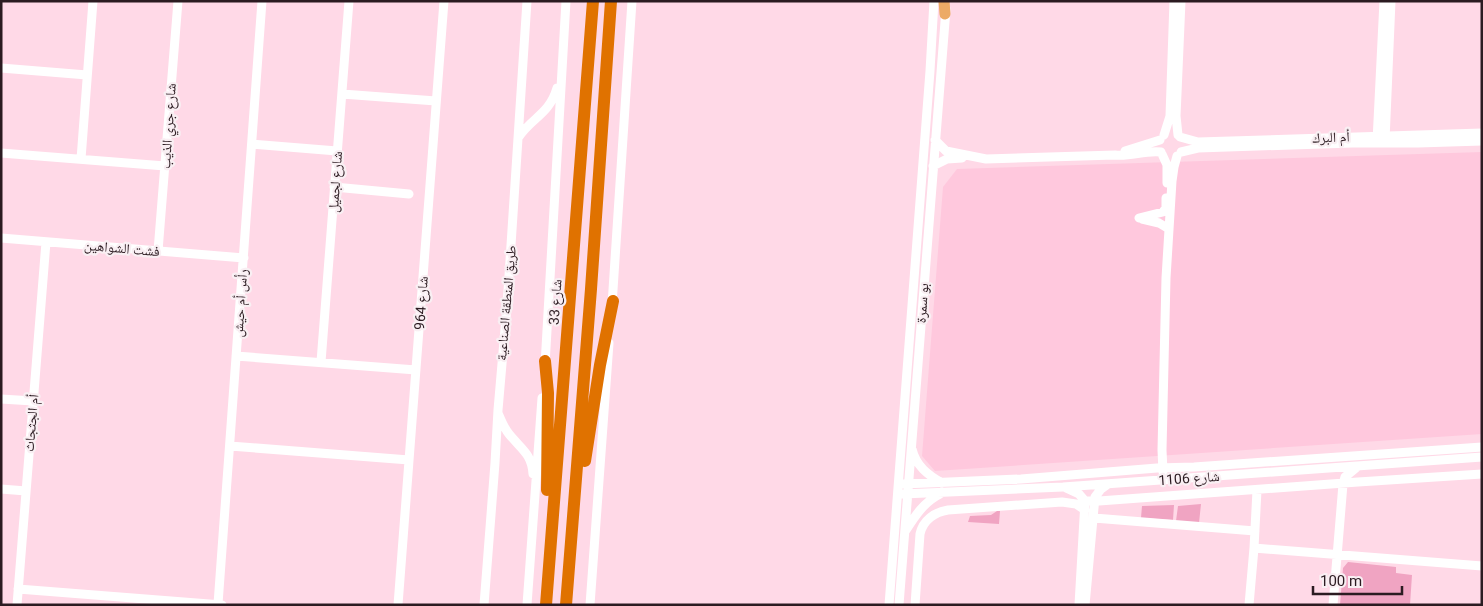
<svg xmlns="http://www.w3.org/2000/svg" width="1483" height="606" font-family="Roboto,'Noto Naskh Arabic',sans-serif">
<rect width="100%" height="100%" fill="#ffd9e7"/>
<!-- built -->
<path fill="#ffc8dd" d="M1482 152V434L935 471 922 456 943 187 957 169Z"/>
<!-- green -->
<path fill="#f0a4c2" d="M1201 504 1199 523 1176 521 1178 506Z
M1174 505 1173 520 1141 518 1142 506Z
M997 511H1000L999 524 968 522 970 516 991 515Z
M1348 562 1396 567V573L1412 575 1410 605H1340L1343 568Z"/>
<g fill="none" stroke-linecap="round" stroke-linejoin="round">
<!-- minor -->
<path stroke="#fff" stroke-width="9" d="M1 68 87 75
M342 94 436 101
M1164 135 1170 116 1174 1
M1178 135 1176 116 1181 1
M1180 137 1198 142 1482 133
M518 138C532 117 549 115 557 88
M935 140 946 151 986 159 1115 155C1130 157 1145 150 1161 152
M1385 140 1391 1
M1377 141 1384 1
M252 144 337 151
M1125 151 1160 140
M1181 152 1198 148 1352 143H1418L1482 141
M1 153 165 166
M1162 154 1167 165V183
M81 159 93 1
M933 166 947 159 962 158
M334 187 409 194
M1139 218 1163 212 1166 208V198
M1142 219 1159 223 1169 229
M1 238 244 258
M158 251 178 1
M612 305 632 1
M236 356 416 370
M321 362 349 1
M545 365 566 1
M1 399 33 401
M498 413C501 420 504 428 509 434 521 449 532 454 533 474
M230 446 409 460
M912 449C916 466 928 475 942 483
M1163 472 1162 450 1166 278 1172 181 1174 167 1177 156
M903 484 1021 479 1157 468 1194 467 1482 447
M1066 488 1079 494 1085 501 1079 605
M1 489 26 491
M903 494 1063 487 1482 457
M1085 501H1099L1358 482 1482 474
M1094 518 1255 531
M906 530C915 516 924 502 940 494
M1254 548 1482 566
M18 589 222 605
M218 604 262 1
M17 605 46 242
M398 605 444 1
M484 605 495 463 498 410 507 306 527 1
M527 605 542 398
M590 605 609 343
M889 605 930 71 934 1
M899 605 946 9
M915 605 920 534C923 520 935 512 948 510L1062 502 1076 504 1085 510
M1085 605 1095 497 1101 489 1108 484
M1249 605 1254 548 1257 490
M1333 605 1343 484 1345 477 1357 467"/>
<!-- major -->
<path stroke="#ecaa66" stroke-width="11" d="M944 1 945 14"/>
<!-- highway -->
<path stroke="#e07200" stroke-width="12" d="M545 361 548 393 547 490
M585 461 600 365 613 301
M546 605 593 1
M566 605 591 289 611 1"/>
</g>
<g text-anchor="middle" stroke-width="4.5" stroke-linejoin="round" paint-order="stroke">
<!-- street labels -->
<g font-size="14" fill="#2b1b21" stroke="#f9eff3">
<text transform="translate(168 126) rotate(-86)" y="5">شارع جري الذيب</text>
<text transform="translate(1331 137) rotate(-2)" y="5">أم البرك</text>
<text transform="translate(335 182) rotate(-86)" y="5">شارع لجميل</text>
<text transform="translate(122 248) rotate(5)" y="5">فشت الشواهين</text>
<text transform="translate(555 302) rotate(-86)" y="5">شارع 33</text>
<text transform="translate(240 303) rotate(-86)" y="5">رأس أم حيش</text>
<text transform="translate(421 303) rotate(-86)" y="5">شارع 964</text>
<text transform="translate(506 303) rotate(-85)" y="5">طريق المنطقة الصناعية</text>
<text transform="translate(922 303) rotate(-86)" y="5">بو سمرة</text>
<text transform="translate(31 423) rotate(-85)" y="5">أم الجثجاث</text>
<text transform="translate(1189 478) rotate(-4)" y="5">شارع 1106</text>
</g>
</g>
<!-- border -->
<rect width="1483" height="606" fill="none" stroke="#2b1b21" stroke-width="5"/>
<!-- scale -->
<path d="M1313 586v8h89v-8" fill="none" stroke="#2b1b21" stroke-width="2.5"/>
<text x="1320" y="586" font-size="15" fill="#2b1b21" stroke="#f9eff3" stroke-width="4" paint-order="stroke">100 m</text>
</svg>
